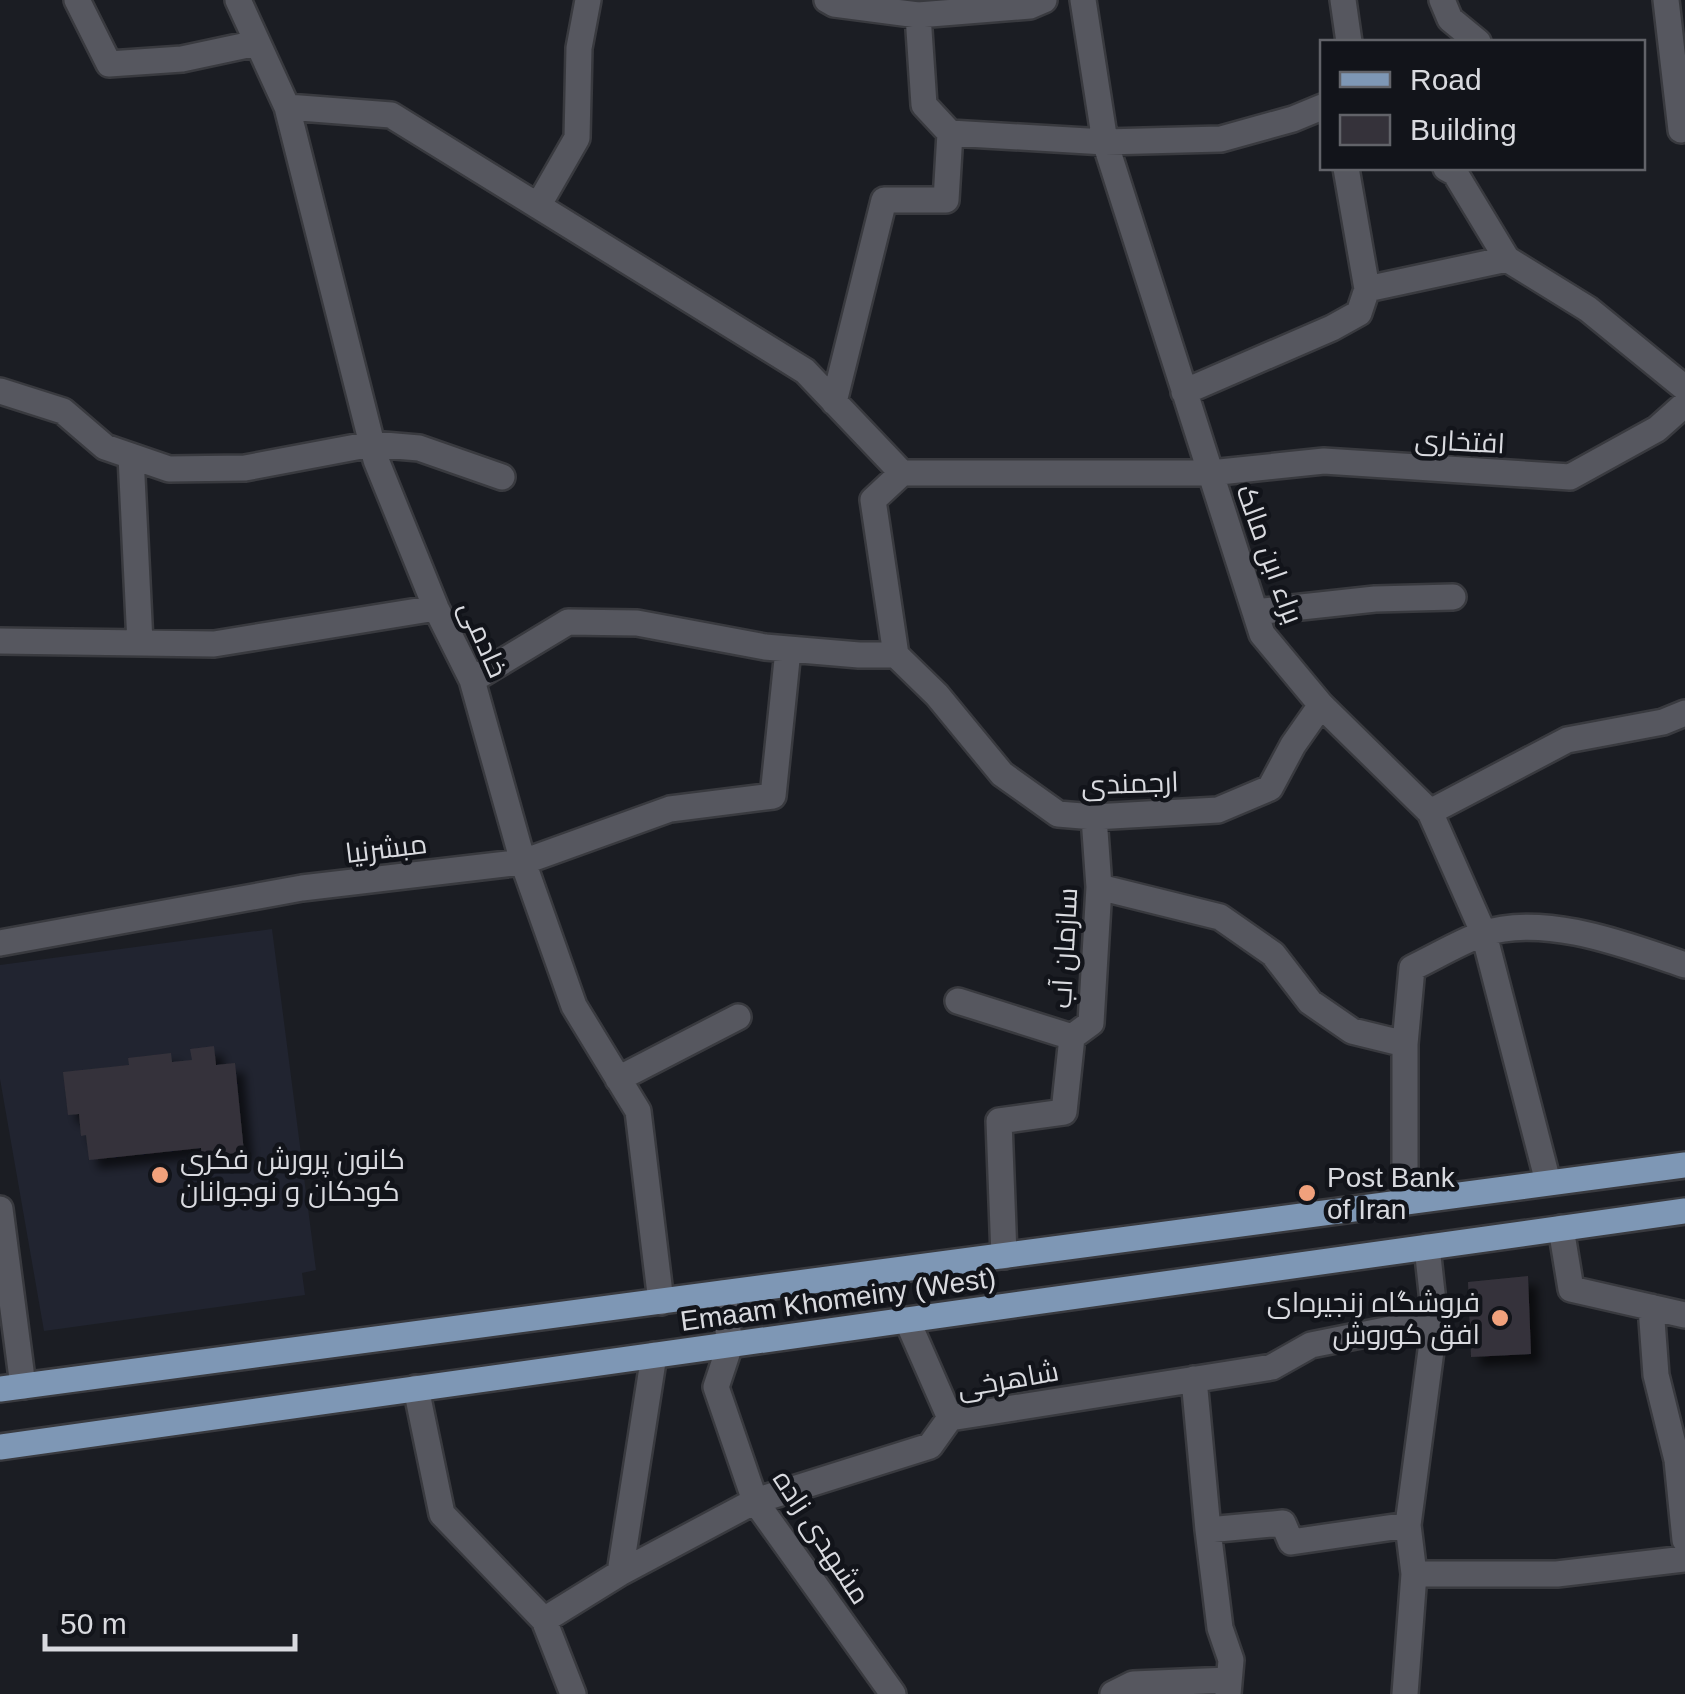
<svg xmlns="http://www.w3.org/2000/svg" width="1685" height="1694" font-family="Helvetica,Cairo,sans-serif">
<defs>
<filter id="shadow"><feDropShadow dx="9" dy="9" stdDeviation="5" flood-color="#0009"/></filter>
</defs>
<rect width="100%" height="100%" fill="#1b1d23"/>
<!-- built -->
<path fill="#212430" d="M272 929 316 1270 302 1273 305 1295 44 1331 0 1079V965Z"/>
<!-- building -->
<path fill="#35323a" filter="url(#shadow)" d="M214 1046 216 1065 235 1063 244 1152 202 1157 201 1148 89 1160 86 1135 81 1136 79 1114 68 1115 63 1072 129 1065 128 1058 171 1053 172 1062 192 1060 190 1049Z
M1528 1276 1531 1354 1471 1357 1468 1282Z"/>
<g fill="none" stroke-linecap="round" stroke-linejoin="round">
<!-- minor casing -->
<g stroke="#393a3f" stroke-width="30">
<path id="minor" d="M77 0 109 64 182 59 257 43
M238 0 287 107 376 460 436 608 472 680 523 862 574 1006 638 1111 661 1302
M827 0 834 4 918 15 1030 6 1044 0
M1083 0 1105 142 1262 634 1321 705 1430 812 1484 934 1548 1182
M1343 0 1349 42
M1442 0 1450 19 1478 42
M1666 0 1681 130
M918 15 924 105 950 133
M287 107 391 115 805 371 902 473H1210L1324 461 1570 477 1657 429 1685 404
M1346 168 1367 289
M1446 168 1455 173 1507 259 1588 309 1685 388
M538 206 577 138 579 48 588 0
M0 391 63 411 105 447 169 469 245 468 372 444 419 448 502 477
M1184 392 1332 328 1359 313 1367 289 1507 259
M834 402 884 200H946L950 133 1105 142 1221 139 1293 119 1322 107
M131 456 140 643
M1255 612 1375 599 1453 597
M0 641 214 644 436 608
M896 655 937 695 1002 774 1058 814 1094 817 1218 810 1270 788 1293 745 1321 705
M472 680 568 622 637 623 765 647 859 655H896L873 500 902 473
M1430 812 1567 740 1663 722 1685 713
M1099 887 1220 917 1273 954 1310 1002 1352 1031 1405 1044
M0 943 302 888 523 862 670 809 773 796 788 650
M958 1001 1072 1037
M618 1079 738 1017
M1405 1202V1044L1412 968C1435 957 1458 943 1482 934 1544 913 1626 945 1685 965
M0 1209 23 1386
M1561 1228 1571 1289 1685 1315
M1004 1256 999 1121 1064 1112 1072 1037 1091 1023 1099 887 1094 817
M723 1293 730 1345 716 1387 755 1501 893 1694
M1651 1307 1656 1375 1677 1460 1685 1540
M907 1320 950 1418
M1194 1379 1208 1530 1283 1523 1291 1542 1408 1525
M416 1388 442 1514 544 1620 573 1694
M1208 1530 1220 1628 1231 1660 1228 1694
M620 1573 654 1355
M1414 1574H1557L1685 1559
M544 1620 620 1573 755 1501 930 1446 950 1418 1272 1367 1311 1345 1435 1320
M1113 1694 1133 1684 1229 1680
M1405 1694 1414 1574 1408 1525 1435 1320 1427 1247"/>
</g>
<!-- major casing -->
<g stroke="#393a3f" stroke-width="30">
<path id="major" d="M0 1389 1685 1165
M0 1447 1685 1211"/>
</g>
<!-- minor -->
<use href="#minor" stroke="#56575f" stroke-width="25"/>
<!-- major -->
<use href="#major" stroke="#7e97b5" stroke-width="25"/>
</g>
<!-- markers -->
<g fill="#f1a17c" stroke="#12141a" stroke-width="4">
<circle cx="160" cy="1175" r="10"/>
<circle cx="1307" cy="1193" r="10"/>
<circle cx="1500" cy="1318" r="10"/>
</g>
<g text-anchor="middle" stroke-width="9" stroke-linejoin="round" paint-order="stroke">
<!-- street labels -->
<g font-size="28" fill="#d9dadf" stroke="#12141a">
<text transform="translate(1460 441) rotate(3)" y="10">افتخاری</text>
<text transform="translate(1270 554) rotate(70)" y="10">براء ابن مالک</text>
<text transform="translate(484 639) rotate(66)" y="10">خادمی</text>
<text transform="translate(1130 783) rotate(-2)" y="10">ارجمندی</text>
<text transform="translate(386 848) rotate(-7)" y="10">مبشرنیا</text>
<text transform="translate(1064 948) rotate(-87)" y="10">سازمان آب</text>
<text transform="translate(838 1299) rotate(-8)" y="10">Emaam Khomeiny (West)</text>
<text transform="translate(1008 1379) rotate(-10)" y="10">شاهرخی</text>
<text transform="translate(822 1537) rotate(57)" y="10">مشهدی زاده</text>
</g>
<!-- poi labels -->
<g font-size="28" fill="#d9dadf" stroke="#12141a" text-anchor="start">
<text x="180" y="1169">کانون پرورش فکری<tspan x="180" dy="32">کودکان و نوجوانان</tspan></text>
<text x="1327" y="1187">Post Bank<tspan x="1327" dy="32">of Iran</tspan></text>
<text x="1480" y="1312" text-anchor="end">فروشگاه زنجیره‌ای<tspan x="1480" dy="32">افق کوروش</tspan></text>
</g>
</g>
<!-- legend -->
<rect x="1320" y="40" width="325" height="130" fill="#12141a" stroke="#626369" stroke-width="2.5"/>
<rect x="1340" y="72" width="50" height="15" fill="#7e97b5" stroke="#626369" stroke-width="2.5"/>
<text x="1410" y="90" font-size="30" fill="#d9dadf">Road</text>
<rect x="1340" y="115" width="50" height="30" fill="#35323a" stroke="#626369" stroke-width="2.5"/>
<text x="1410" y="140" font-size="30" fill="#d9dadf">Building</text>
<!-- scale -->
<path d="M45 1634v15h250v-15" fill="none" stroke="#d9dadf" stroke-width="5"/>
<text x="60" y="1634" font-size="30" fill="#d9dadf" stroke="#12141a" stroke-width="8" paint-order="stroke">50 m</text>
</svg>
